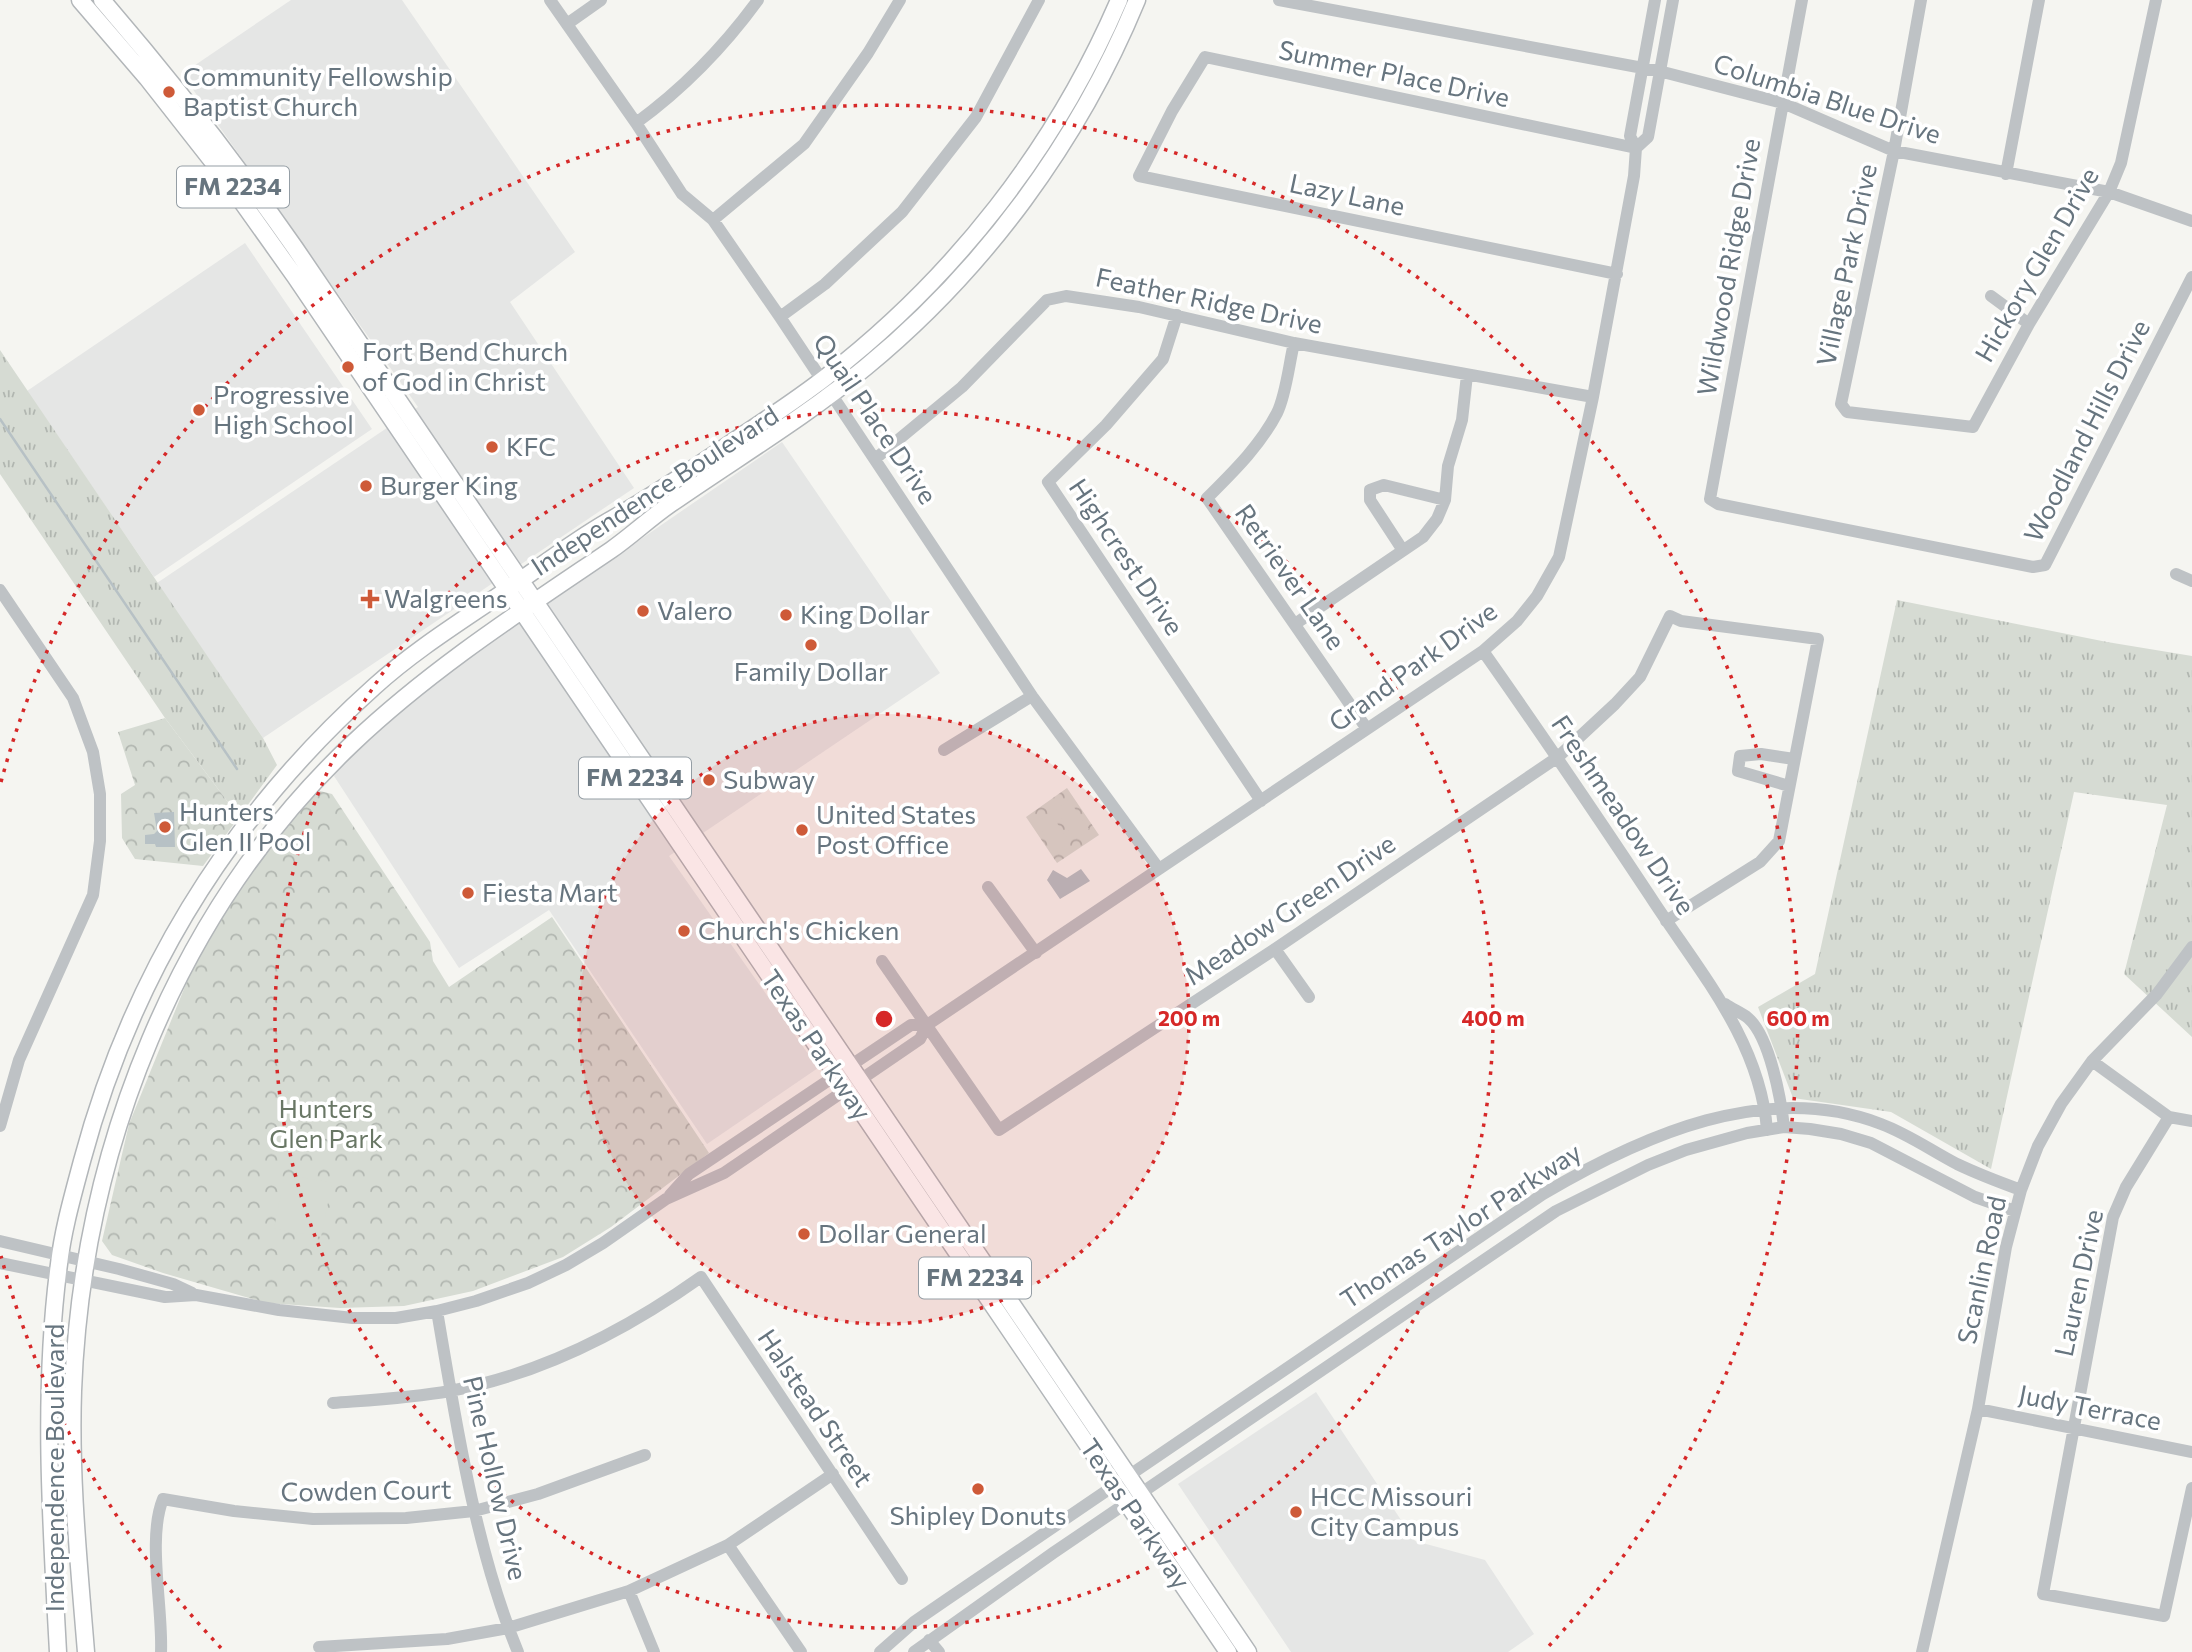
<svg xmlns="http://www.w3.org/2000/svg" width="2192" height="1652" font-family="Commissioner,sans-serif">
<defs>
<pattern id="grass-tufts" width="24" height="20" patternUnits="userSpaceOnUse" patternTransform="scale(1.75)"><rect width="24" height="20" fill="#d6dbd3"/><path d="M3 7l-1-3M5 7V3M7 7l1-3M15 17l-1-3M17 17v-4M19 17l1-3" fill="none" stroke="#b1b6b0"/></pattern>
<pattern id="forest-crowns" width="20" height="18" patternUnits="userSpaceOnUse" patternTransform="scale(1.75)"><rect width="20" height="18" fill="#d6dbd3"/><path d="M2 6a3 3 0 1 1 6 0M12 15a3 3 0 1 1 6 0" fill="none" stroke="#b1b6b0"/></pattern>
</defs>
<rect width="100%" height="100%" fill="#f5f5f1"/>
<!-- built -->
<path fill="#e5e6e5" d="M291 0H402L575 252 510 302 634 488 263 738 157 583 418 407 182 74Z
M245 243 372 429 154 577 27 391Z
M782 442 940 673 669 856 818 1068 707 1144 549 910 459 968 334 776 343 761 433 682Z
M1316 1392 1415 1541 1485 1560 1534 1634 1508 1652H1291L1178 1484Z"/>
<!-- grass -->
<path fill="url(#grass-tufts)" d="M0 350 263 738 277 765 239 817 165 718 0 474Z
M1897 600 2107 642 2192 656V1037L2124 974 2167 805 2074 792 1991 1169 1891 1112 1793 1098 1758 1007 1815 974Z"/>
<!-- forest -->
<path fill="url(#forest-crowns)" d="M165 718 239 817 203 866 135 859 122 838 121 794 135 785 118 732Z
M1067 788 1099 835 1057 863 1026 817Z
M320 791 332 794 430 942 433 961 449 987 552 917 709 1153 611 1227 563 1257 473 1291 404 1306 340 1308 266 1303 163 1273 112 1255 102 1241 129 1124 197 957 253 863 309 798Z"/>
<!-- pitch -->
<path fill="#d6dbd3" d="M1069 800 1089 829 1075 839 1055 810Z
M1050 813 1070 842 1056 852 1036 823Z
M285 1174 332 1183 321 1237 274 1228Z"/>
<!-- water -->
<path fill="#b7c1c5" d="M174 812 175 847H156L155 844H145V835L154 834 157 831 154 813Z
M1081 869 1090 881 1060 899 1047 880 1053 870 1067 878Z"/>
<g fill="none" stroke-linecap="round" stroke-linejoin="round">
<!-- stream -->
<path stroke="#b7c1c5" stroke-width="2.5" d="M0 419 237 769"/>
<!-- major casing -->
<g stroke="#b2b6b9" stroke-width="19">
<path id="major" d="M80 0 147 78 220 171 294 275 1228 1652
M102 0C171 80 235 162 295 248L1248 1652
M58 1652C51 1523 42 1392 59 1264 63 1229 73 1195 82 1161 132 974 231 815 375 686 417 648 465 619 511 587 543 565 574 541 607 522 649 498 690 471 731 443 763 422 795 401 826 377 954 278 1055 149 1119 0
M86 1652C79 1565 70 1478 73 1391 82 1151 176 911 352 744 431 669 521 611 611 550 631 536 649 519 669 505 735 459 804 418 866 367 984 270 1079 141 1137 0"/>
</g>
<!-- minor -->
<path stroke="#bec2c5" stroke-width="12" d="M550 0 636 123 682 194 713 220 780 317 1032 696 1159 869
M1279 0 1659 71 1783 103 1894 151 2109 192 2192 221
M1802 0 1710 499 1718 504 2033 567 2045 565 2192 277
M1921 0 1894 151 1841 404 1847 412 1973 427 2029 324 2109 192 2121 163 2156 0
M567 24 601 0
M636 123C684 88 723 48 758 0
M1636 148 1648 137 1673 0
M2006 174 2039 0
M713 220 804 144 868 53 900 0
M1617 274 1139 176 1172 111 1205 57 1636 148
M1991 296 2029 324
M1177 315 1163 359 1106 425 1048 482 1261 801
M780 317 825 284 902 212 976 117 1039 0
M1294 343C1289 364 1286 395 1277 413 1260 446 1233 472 1207 498L1367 729
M875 459 962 387 1047 300 1066 296 1139 307 1294 343 1593 397
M1402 549 1370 500V490L1384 485 1445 500
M2176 574 2192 581
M0 590 73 698 93 752 100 794V841L93 895 19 1060 0 1126
M1295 624 1423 537 1437 519 1445 500 1448 466 1462 420 1467 375
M1483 651C1540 732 1595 813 1650 896 1697 969 1760 1039 1767 1130
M944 750 1032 696
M1789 786 1738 771 1740 756 1761 754 1794 759
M988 887 1036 953
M1275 949 1309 997
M882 961 999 1130 1275 949 1558 757 1615 704 1640 677 1670 616 1681 621 1818 639 1779 841 1760 862 1666 921
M1725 1004C1732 1009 1742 1013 1748 1018 1770 1037 1781 1100 1784 1127
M2092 1061 2169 1117 2192 1121
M2169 1117 2126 1187 2113 1217 2043 1594 2164 1616 2192 1488
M670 1195 689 1174 911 1025H927
M0 1241 119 1269 173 1284 192 1293
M0 1263 165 1297 196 1295 279 1310 353 1318H396L437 1311 476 1301 528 1283 566 1265 603 1243 666 1199 724 1173 920 1039 927 1025 1483 651 1517 621 1537 596 1559 557 1593 397 1634 176 1636 148 1630 136 1655 0
M437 1311C456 1422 475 1548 518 1652
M333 1403C372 1400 411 1398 450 1391 542 1374 625 1331 701 1277L902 1579
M1978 1409 2192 1452
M728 1545 801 1652
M629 1591 654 1652
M929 1640 939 1652
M319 1647 447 1639 508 1628 629 1591 728 1545 833 1474
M161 1652C163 1608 147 1538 163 1499L234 1511 313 1519 406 1518 474 1511 538 1494 645 1455
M880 1652 914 1622 946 1600 1543 1194C1643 1135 1766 1080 1881 1124 1908 1134 1932 1151 1957 1164 1978 1174 1999 1182 2021 1190
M914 1652 1053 1553 1556 1211 1648 1165 1686 1150 1747 1133 1784 1127 1810 1129 1841 1134 1871 1143 1975 1197 2015 1211
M1922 1652 1978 1409 2006 1247 2021 1190 2038 1146 2061 1104 2092 1061 2157 994 2192 947"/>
<!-- major -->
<use href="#major" stroke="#fff" stroke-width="16"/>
</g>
<!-- distance rings -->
<circle cx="884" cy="1019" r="305" fill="#d62828" fill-opacity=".12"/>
<g fill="none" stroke="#d62828" stroke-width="3.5" stroke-dasharray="3.5 7">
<circle cx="884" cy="1019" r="305"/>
<circle cx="884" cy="1019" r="609"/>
<path d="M221 1648A914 914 0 0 1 1 1256M1 782A914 914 0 1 1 1547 1648"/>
</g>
<!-- markers -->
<g fill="#ce5a38" stroke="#fff" stroke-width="2.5">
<circle cx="169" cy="92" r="7"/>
<circle cx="348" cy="367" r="7"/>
<circle cx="199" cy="410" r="7"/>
<circle cx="492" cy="447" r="7"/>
<circle cx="366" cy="486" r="7"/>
<path d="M366.5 588.5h7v7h7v7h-7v7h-7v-7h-7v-7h7z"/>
<circle cx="643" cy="611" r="7"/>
<circle cx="786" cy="615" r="7"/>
<circle cx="811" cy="645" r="7"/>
<circle cx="709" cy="780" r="7"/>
<circle cx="165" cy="827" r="7"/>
<circle cx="802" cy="830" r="7"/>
<circle cx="468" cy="893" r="7"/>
<circle cx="684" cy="931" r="7"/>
<circle cx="804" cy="1234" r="7"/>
<circle cx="978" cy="1489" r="7"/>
<circle cx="1296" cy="1512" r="7"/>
</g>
<g text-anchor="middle" stroke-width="7" stroke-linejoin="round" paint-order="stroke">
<!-- shield labels -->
<g fill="#fff" stroke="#959ea5" stroke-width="2">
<rect x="177" y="166.5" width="112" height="41" rx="5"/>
<rect x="579" y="757.5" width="112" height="41" rx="5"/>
<rect x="919" y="1257.5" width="112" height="41" rx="5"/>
</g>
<g font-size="24" font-weight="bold" fill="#67757f">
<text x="233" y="195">FM 2234</text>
<text x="635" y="786">FM 2234</text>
<text x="975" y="1286">FM 2234</text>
</g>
<!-- street labels -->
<g font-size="26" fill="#67757f" stroke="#fff">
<text transform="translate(1394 74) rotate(12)" y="9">Summer Place Drive</text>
<text transform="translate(1827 99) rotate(18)" y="9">Columbia Blue Drive</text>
<text transform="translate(1347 195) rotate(12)" y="9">Lazy Lane</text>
<text transform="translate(1847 265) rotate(-78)" y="9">Village Park Drive</text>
<text transform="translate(2037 265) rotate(-60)" y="9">Hickory Glen Drive</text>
<text transform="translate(1729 267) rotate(-80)" y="9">Wildwood Ridge Drive</text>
<text transform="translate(1209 301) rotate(12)" y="9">Feather Ridge Drive</text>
<text transform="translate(875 419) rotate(56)" y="9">Quail Place Drive</text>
<text transform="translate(2087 431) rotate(-63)" y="9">Woodland Hills Drive</text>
<text transform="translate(655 491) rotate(-33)" y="9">Independence Boulevard</text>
<text transform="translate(1126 557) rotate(56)" y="9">Highcrest Drive</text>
<text transform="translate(1290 577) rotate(55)" y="9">Retriever Lane</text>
<text transform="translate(1413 667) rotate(-36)" y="9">Grand Park Drive</text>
<text transform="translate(1623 815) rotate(56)" y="9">Freshmeadow Drive</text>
<text transform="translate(1290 910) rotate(-34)" y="9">Meadow Green Drive</text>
<text transform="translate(816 1045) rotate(56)" y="9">Texas Parkway</text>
<text transform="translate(1461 1226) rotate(-33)" y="9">Thomas Taylor Parkway</text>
<text transform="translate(1982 1270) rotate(-78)" y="9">Scanlin Road</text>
<text transform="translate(2079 1283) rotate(-78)" y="9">Lauren Drive</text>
<text transform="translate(815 1408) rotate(56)" y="9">Halstead Street</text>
<text transform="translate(2090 1408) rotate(11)" y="9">Judy Terrace</text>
<text transform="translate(55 1468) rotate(-90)" y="9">Independence Boulevard</text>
<text transform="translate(495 1478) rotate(77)" y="9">Pine Hollow Drive</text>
<text transform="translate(366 1491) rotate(-1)" y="9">Cowden Court</text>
<text transform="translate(1135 1514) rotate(56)" y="9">Texas Parkway</text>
</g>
<!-- poi labels -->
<g font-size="26" fill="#67757f" stroke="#fff" text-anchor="start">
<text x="183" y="86">Community Fellowship<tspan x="183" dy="30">Baptist Church</tspan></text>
<text x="362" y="361">Fort Bend Church<tspan x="362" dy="30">of God in Christ</tspan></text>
<text x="213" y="404">Progressive<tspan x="213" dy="30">High School</tspan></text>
<text x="506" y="456">KFC</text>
<text x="380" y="495">Burger King</text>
<text x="384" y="608">Walgreens</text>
<text x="657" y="620">Valero</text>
<text x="800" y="624">King Dollar</text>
<text x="811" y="681" text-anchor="middle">Family Dollar</text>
<text x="723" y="789">Subway</text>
<text x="179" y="821">Hunters<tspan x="179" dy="30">Glen II Pool</tspan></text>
<text x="816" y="824">United States<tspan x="816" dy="30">Post Office</tspan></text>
<text x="482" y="902">Fiesta Mart</text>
<text x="698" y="940">Church's Chicken</text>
<text x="818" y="1243">Dollar General</text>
<text x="1310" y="1506">HCC Missouri<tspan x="1310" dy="30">City Campus</tspan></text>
<text x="978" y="1525" text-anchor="middle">Shipley Donuts</text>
</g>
<!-- park labels -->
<g font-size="26" fill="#697765" stroke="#fff">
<text x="326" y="1118">Hunters<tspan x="326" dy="30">Glen Park</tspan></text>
</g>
</g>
<circle cx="884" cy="1019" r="10" fill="#d62828" stroke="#fff" stroke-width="3.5"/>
<g font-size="21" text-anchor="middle" font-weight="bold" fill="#d62828" stroke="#fff" stroke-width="7" stroke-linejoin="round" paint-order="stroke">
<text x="1189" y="1026">200 m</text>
<text x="1493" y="1026">400 m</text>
<text x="1798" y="1026">600 m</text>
</g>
</svg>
